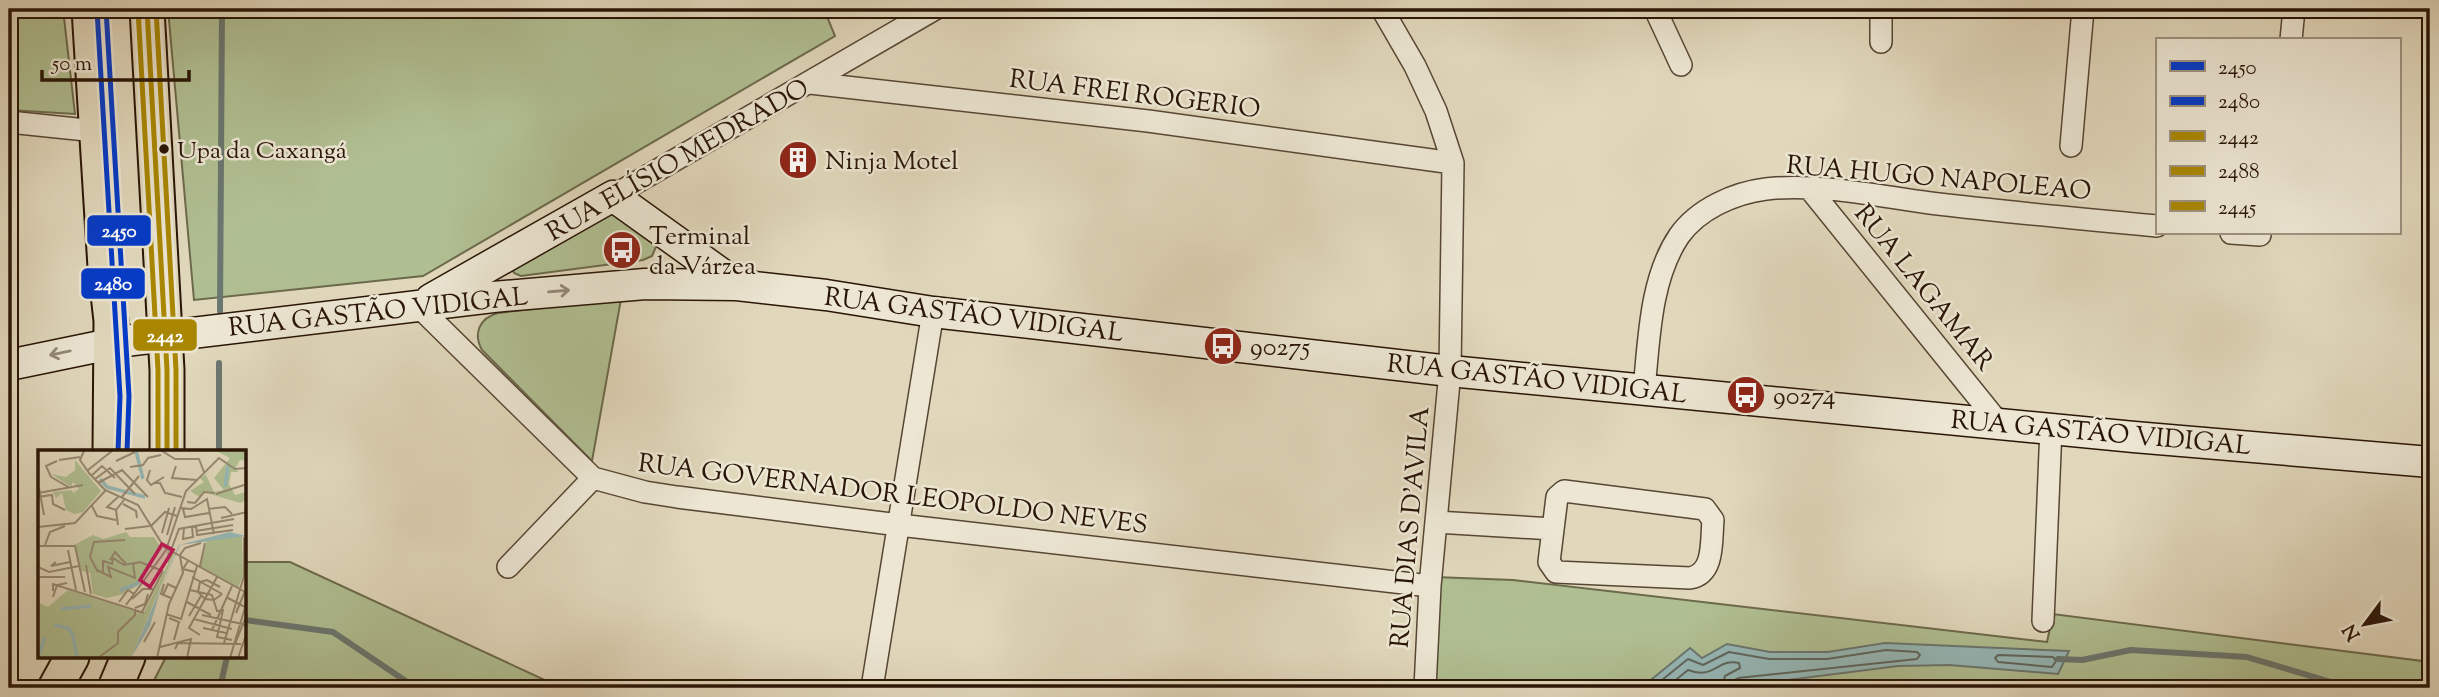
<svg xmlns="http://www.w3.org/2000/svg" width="2439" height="697" font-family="'Sorts Mill Goudy',serif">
<rect width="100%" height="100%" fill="#e1d8bc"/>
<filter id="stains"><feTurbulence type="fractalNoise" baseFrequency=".00286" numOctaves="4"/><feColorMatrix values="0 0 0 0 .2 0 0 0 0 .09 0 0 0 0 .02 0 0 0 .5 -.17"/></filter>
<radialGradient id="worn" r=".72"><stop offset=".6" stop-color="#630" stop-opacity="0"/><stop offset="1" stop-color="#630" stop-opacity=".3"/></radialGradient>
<!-- green -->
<path fill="#b0bf92" stroke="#6c6a4c" stroke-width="2" d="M9 9H63L75 114 9 110Z
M168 9H824L835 36 423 276 194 300Z
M605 205 658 242 652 256 643 260 521 276 514 273 512 269Z
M621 299 592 461 482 350C473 334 479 318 498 313Z
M245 562H290L562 688H150L166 657H245Z
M1435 577 1513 580 2047 642 2053 614 2430 662V688H1433Z"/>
<!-- water -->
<path fill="#96b8b7" stroke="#6a7770" stroke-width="2" d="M1885 643 2069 651 2058 674 1949 665 1898 666 1725 688H1641L1690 648 1702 658 1727 644 1770 652H1828Z"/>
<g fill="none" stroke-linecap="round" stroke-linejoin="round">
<!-- shore -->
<path stroke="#60665e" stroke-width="2" d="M1998 655 2053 657 2056 661 2052 667 1998 662 1995 658Z
M1652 688 1688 659 1703 665 1729 652 1769 659H1827L1886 650 1917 652 1920 655 1917 659 1738 678 1733 681 1731 688
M1666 688 1688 670C1715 680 1717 658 1739 663L1740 668 1725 676 1722 688"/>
<!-- stream -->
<path stroke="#6a7770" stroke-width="6" d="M220 311 222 9
M219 452V363
M245 620 333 632 416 688
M2058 659 2082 660 2131 650 2247 657 2351 688
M220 688 227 657"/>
<!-- street casing -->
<g stroke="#574634" stroke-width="24">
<path id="street" d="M1382 9 1415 66 1436 111 1453 163 1450 371 1430 586 1425 688
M1655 9 1681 65
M2291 40 2294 9
M1881 42V9
M810 83 1148 121 1453 163
M9 122 96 131
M2071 146 2083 9
M1809 188 1998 422
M613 196 935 9
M2231 233 2260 235
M418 306 593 478 645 492 677 497 899 525 1430 586
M1644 390C1649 340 1650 279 1679 236 1698 209 1734 193 1766 189 1819 183 1877 196 1930 203 2005 212 2081 219 2157 226
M1564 491 1705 509 1713 520C1711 540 1715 574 1690 578L1556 572 1549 562 1557 497Z
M1436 522 1553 529
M508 567 593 478
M2043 621 2051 428
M872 688 933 312"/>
</g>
<!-- secondary casing -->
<g stroke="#291506" stroke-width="33">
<path id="secondary" d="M431 299 613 196 737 285
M9 365 125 341 493 297 645 284 737 285 826 295 933 312 1450 371 2134 437 2430 462"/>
</g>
<!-- primary casing -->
<g stroke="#291506" stroke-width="37">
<path id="primary" d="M89 9 105 267 111 321 110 452
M147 9 167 370V452
M55 688 72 657
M115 688 128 657"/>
</g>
<!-- street -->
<use href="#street" stroke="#ece6d3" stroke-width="21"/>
<!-- secondary -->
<use href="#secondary" stroke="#ece6d3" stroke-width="30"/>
<!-- primary -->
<use href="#primary" stroke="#e1d8bc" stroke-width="33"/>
<!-- bus-1 casing -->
<g stroke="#ece6d3" stroke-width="10">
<path id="bus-1" d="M106 9 129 396 127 452"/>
</g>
<!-- bus-2 casing -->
<g stroke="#ece6d3" stroke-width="10">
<path id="bus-2" d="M97 10 120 396 118 452"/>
</g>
<!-- bus-3 casing -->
<g stroke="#ece6d3" stroke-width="10">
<path id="bus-3" d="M147 9 167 370V452"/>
</g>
<!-- bus-4 casing -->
<g stroke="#ece6d3" stroke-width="10">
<path id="bus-4" d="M138 9 158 370V452"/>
</g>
<!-- bus-5 casing -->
<g stroke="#ece6d3" stroke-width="10">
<path id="bus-5" d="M156 9 176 370V452"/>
</g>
<!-- bus-1 -->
<use href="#bus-1" stroke="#043bc9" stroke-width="5"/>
<!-- bus-2 -->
<use href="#bus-2" stroke="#043bc9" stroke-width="5"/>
<!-- bus-3 -->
<use href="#bus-3" stroke="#a98702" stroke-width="5"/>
<!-- bus-4 -->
<use href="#bus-4" stroke="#a98702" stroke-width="5"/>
<!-- bus-5 -->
<use href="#bus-5" stroke="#a98702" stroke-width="5"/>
</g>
<!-- one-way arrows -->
<defs><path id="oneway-shaft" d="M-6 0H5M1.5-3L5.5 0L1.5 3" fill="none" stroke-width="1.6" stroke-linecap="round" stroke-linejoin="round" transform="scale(1.75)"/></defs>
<g stroke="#948877">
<use href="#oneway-shaft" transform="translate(559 291) rotate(-5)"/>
<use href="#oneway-shaft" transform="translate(60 353) rotate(168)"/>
</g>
<!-- icons -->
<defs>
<g id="building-disc" transform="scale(2.0125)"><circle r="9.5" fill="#8f2418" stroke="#ece6d3"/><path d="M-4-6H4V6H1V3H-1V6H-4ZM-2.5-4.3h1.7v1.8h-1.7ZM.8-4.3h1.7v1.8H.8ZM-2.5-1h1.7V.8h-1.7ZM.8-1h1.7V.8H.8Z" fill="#fff"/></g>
<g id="bus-disc" transform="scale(2.0125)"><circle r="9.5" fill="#8f2418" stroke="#ece6d3"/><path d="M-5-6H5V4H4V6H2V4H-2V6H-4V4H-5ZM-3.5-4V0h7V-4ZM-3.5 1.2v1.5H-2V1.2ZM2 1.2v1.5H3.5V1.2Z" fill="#fff"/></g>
</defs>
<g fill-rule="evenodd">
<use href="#building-disc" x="798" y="160"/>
<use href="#bus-disc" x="622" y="250"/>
<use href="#bus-disc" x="1223" y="346"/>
<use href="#bus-disc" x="1746" y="395"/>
</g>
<!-- markers -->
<circle fill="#291506" stroke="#ece6d3" stroke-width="2.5" cx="164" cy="149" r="6"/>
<g text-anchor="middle" stroke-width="5" stroke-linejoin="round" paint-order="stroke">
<!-- bus labels -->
<g font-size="24" fill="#291506" stroke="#ece6d3" text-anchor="start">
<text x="177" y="158">Upa da Caxangá</text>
</g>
<!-- street labels -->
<g font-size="26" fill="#291506" stroke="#ece6d3">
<text transform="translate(1135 93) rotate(7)" y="9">RUA FREI ROGERIO</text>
<text transform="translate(677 159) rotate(-30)" y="9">RUA ELÍSIO MEDRADO</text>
<text transform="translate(1939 177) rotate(5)" y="9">RUA HUGO NAPOLEAO</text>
<text transform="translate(1925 287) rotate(51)" y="9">RUA LAGAMAR</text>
<text transform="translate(378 311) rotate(-6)" y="9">RUA GASTÃO VIDIGAL</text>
<text transform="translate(974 314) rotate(7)" y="9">RUA GASTÃO VIDIGAL</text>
<text transform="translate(1537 378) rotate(6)" y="9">RUA GASTÃO VIDIGAL</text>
<text transform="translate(2101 432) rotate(5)" y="9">RUA GASTÃO VIDIGAL</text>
<text transform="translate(893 493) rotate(7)" y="9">RUA GOVERNADOR LEOPOLDO NEVES</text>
<text transform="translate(1409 527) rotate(-85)" y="9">RUA DIAS D'AVILA</text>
</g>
<!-- poi labels -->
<g font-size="26" fill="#291506" stroke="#ece6d3" text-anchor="start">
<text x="825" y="169">Ninja Motel</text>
<text x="649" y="244">Terminal<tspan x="649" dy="30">da Várzea</tspan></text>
<text x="1250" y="355">90275</text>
<text x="1773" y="404">90274</text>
</g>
</g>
<!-- overview -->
<g transform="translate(38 450)">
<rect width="208" height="208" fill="#e1d8bc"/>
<path d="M178 1H208V11L202 10 197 19 201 22H193L191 34 197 45 208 42V50L202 53 166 42 162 47 152 41 166 32 162 28 172 22 168 25 176 42 186 40 176 28 192 8ZM37 10 63 41 45 62 36 64 28 60 24 43 18 48 15 42 33 40 39 46 36 42 41 39 35 32 33 37 13 24 28 27 37 20ZM88 82 92 87H116L124 99 97 137 86 144 69 148 55 144 52 123 43 121 36 95 55 85 65 89ZM204 86 205 125 200 138 162 117 169 90ZM129 100 136 104 93 208H0L1 153 10 157 30 140 105 164 130 114Z" fill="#b0bf92"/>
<path d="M192 82 208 86 142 95 123 138 112 176 93 208 141 95Z" fill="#96b8b7"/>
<path fill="none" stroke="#96b8b7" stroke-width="3.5" d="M98 1 105 29M62 29 69 37 107 47M187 37 190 16M82 140 99 134 105 126M23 159 53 156M16 175 30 178 35 185 39 208M0 207 7 187"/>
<path fill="none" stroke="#978a73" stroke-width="2" d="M46 1 42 10 51 23 67 40 100 55 126 97 209 143M124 1 137 9H161L166 22M21 10 42 7M78 11 97 2M138 16 134 28 159 30M92 17 105 15 110 8 123 5M50 20 74 1M112 20 109 30 113 35 126 27M53 26 64 16 77 28M13 27 8 16 19 11M13 27 32 38M57 29 72 18 97 44M60 33 84 20 110 47M115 33H122L127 43 144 47M1 38 6 65M0 43 45 35M178 44 206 35M0 47 14 45 15 54 27 60M83 48 101 26M149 52 157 53 166 42 177 43M85 54 98 61 99 68M54 56 59 66 78 70M142 58 153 59 169 49 176 84M145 59 147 67 171 63M170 59 187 57 194 64M78 60 69 57 80 47M183 68 209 62M173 73 196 69M80 75 78 60 86 50M113 76 127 62 139 66M158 76 159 85 195 80M0 77 37 73 68 40M146 78 145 89 155 87 154 77M87 79 112 76M158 81 195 75M124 83 131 58M129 85 137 57M7 95 12 82 27 76M0 96H37L47 142M30 100 38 140M128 100 148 41 181 8 197 19 209 18M133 100 141 79 173 73M142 105 147 98 163 93M72 110 77 102 88 114M150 111 145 119 157 122M18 112 13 116 32 112M102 112 125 121M48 115 53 144M162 116 167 93M0 117 11 122 41 116M59 120 73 127 70 117 97 128 95 114 102 112 86 115 75 108 74 114 65 111V122M60 122 52 107 56 92 87 90M0 127H27M154 127 184 144M162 132 160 142 167 149 176 150 184 144M162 132 169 130 182 137M126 134 123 144 133 148M152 140 174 145 179 161 186 160M15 141V134L106 163M125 145 130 134 138 138M15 147 19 135 29 133M188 147 209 158M94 149 105 139H115M81 152 90 140 96 144M149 152 173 165M88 155 128 100M97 158 107 154 110 144M185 160 179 187 194 190M104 162 125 121M198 163 207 141M128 164 143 169 159 116M164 165 209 175M151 166 163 146M131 168 141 172 136 190M156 169 194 179M165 178 188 183M174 180 194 136M162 185 151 178 179 127M106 192 117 172M186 193 206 126V87M197 194 209 164M122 197 153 189 149 208M137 199 140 193 203 194M60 208 80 193V182L97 165V159M119 208 131 154 145 123 142 106M192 208 209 151M200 208 209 182"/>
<path fill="#c2185b" fill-opacity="0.15" stroke="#c2185b" stroke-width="3.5" d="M124 94 135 100 112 137 102 130Z"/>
<rect width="208" height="208" fill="none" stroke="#291506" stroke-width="3.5"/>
</g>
<g stroke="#ece6d3" stroke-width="2.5">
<rect x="86" y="214" width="66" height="33" rx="7" fill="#043bc9"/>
<rect x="80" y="267" width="66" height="33" rx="7" fill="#043bc9"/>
<rect x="132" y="318" width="66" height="34" rx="7" fill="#a98702"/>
</g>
<g font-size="19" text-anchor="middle" font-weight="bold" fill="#fff">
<text x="119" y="237">2450</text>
<text x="113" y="290">2480</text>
<text x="165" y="342">2442</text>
</g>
<!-- margin -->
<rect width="2439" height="697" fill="none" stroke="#e1d8bc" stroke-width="35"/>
<rect x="10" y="10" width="2418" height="676" fill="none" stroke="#291506" stroke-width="3.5"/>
<rect x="18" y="18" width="2404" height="662" fill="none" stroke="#291506" stroke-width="2"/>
<!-- legend -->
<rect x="2156" y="38" width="245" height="196" fill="#ece6d3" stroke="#9e9281" stroke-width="2"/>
<rect x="2170" y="61" width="35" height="10" fill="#043bc9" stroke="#9e9281" stroke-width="2"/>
<text x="2218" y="74" font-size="21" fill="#291506">2450</text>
<rect x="2170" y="96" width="35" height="10" fill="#043bc9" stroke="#9e9281" stroke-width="2"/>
<text x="2218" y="108" font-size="21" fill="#291506">2480</text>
<rect x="2170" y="131" width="35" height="10" fill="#a98702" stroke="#9e9281" stroke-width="2"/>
<text x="2218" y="144" font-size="21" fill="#291506">2442</text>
<rect x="2170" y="166" width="35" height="10" fill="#a98702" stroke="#9e9281" stroke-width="2"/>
<text x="2218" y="178" font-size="21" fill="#291506">2488</text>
<rect x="2170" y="201" width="35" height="10" fill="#a98702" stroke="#9e9281" stroke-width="2"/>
<text x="2218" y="214" font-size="21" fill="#291506">2445</text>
<!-- north arrow -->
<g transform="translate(2365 624) rotate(238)" stroke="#ece6d3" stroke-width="5" paint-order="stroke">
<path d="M0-5L12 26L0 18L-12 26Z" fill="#291506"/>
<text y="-10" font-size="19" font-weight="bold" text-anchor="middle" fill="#291506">N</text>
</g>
<!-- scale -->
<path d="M42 70v10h147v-10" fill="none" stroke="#291506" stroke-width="3.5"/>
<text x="52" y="70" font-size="21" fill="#291506" stroke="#ece6d3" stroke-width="5" paint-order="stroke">50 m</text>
<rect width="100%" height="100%" filter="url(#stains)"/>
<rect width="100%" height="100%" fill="url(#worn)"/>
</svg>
